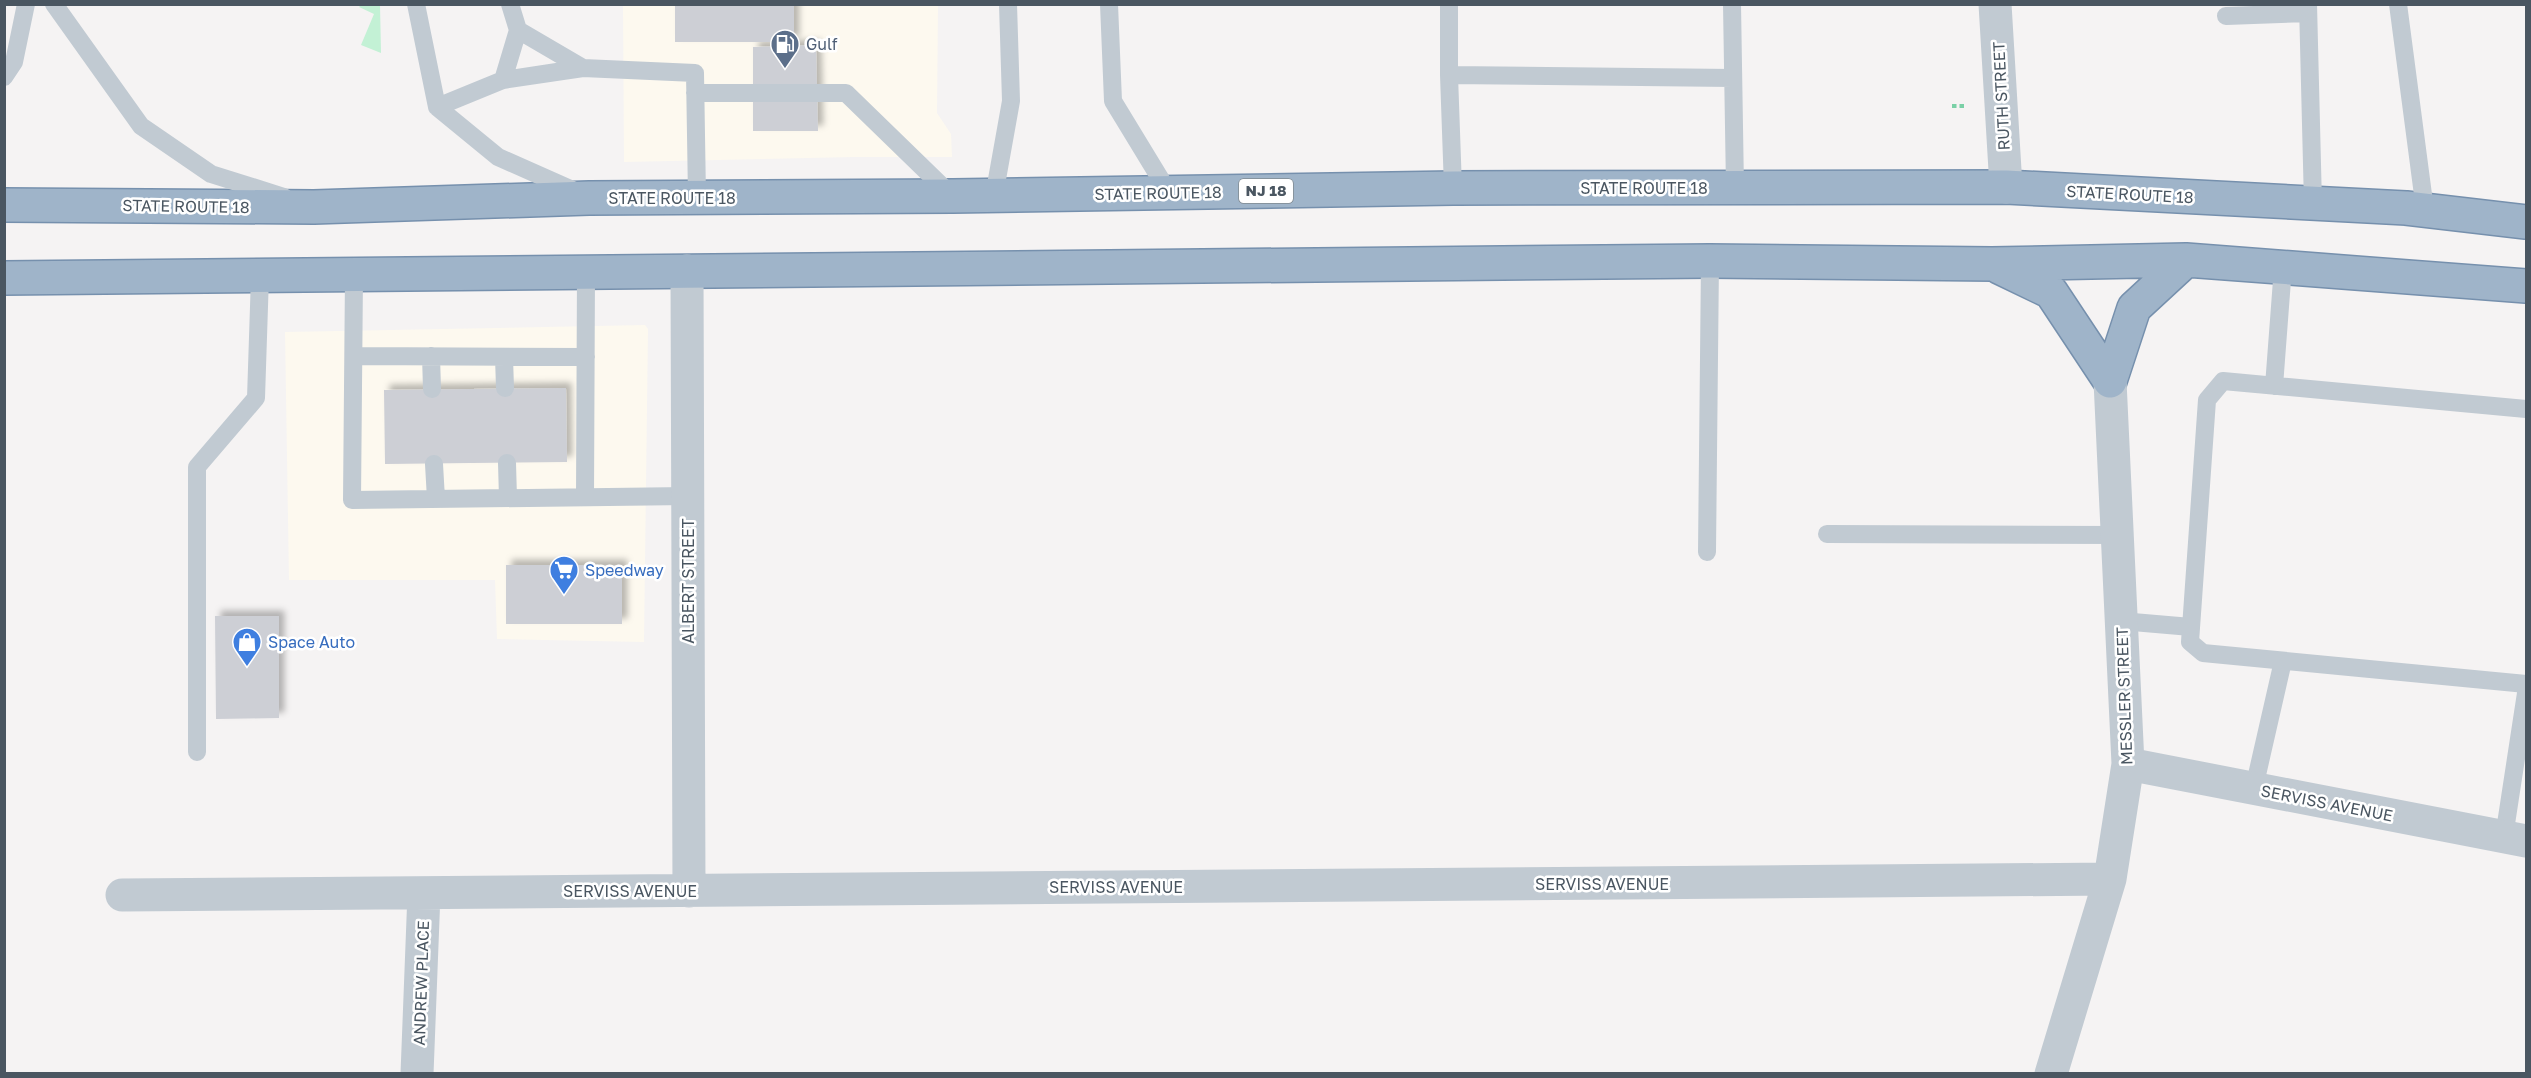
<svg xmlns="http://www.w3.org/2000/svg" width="2531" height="1078" font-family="'Golos Text',sans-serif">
<defs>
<filter id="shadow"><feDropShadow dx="5.5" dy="-5.5" stdDeviation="3" flood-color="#0004"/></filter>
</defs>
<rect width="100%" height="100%" fill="#f5f3f3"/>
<!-- commercial -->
<path fill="#fdf9ef" d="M623 5H938L937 113 951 134 952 157H854L624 162Z
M645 325 648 329 644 642 497 639 495 580H289L285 332Z"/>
<!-- green -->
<path fill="#c3f1d5" d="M361 5H380L381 53 361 45 374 14 359 7Z"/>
<!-- building -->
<path fill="#cdcfd5" filter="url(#shadow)" d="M675 4H794V42H675Z
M816 45 818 131H753V47Z
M566 388 567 462 385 464 384 390Z
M506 565H622V624H506Z
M215 616H279V718L216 719Z"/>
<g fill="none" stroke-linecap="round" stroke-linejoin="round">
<!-- trunk casing -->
<g stroke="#7690ad" stroke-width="36">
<path id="trunk" d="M4 205 314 207 589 198 953 196 1453 188 2006 187 2406 208 2526 222
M1999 267 2051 292 2110 381
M4 278 1710 261 1992 264 2186 260 2526 286
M2110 381 2134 308 2186 260"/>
</g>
<!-- path -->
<path stroke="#7ad0a6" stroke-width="4" stroke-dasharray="4.5 3" stroke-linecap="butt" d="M1952 106H1965"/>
<!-- service -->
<path stroke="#c1cad2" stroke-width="18" d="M54 4 141 126 211 174 284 197
M416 4 437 107 498 157 577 192
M510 4 518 30 583 68
M1109 4 1113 101 1169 193
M1449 4V75L1453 188
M1732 4 1735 188
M2308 4 2313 204
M2398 4 2425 210
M2226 16 2308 13
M1449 75 1733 78
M4 77 14 62 26 4
M503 80 518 30
M695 93H846L952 196
M437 107 503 80 583 68 695 73 697 197
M994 196 1011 101 1008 4
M354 275 352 500 688 496
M354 356 586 357
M431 356 432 389
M504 357 505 388
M2274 386 2283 267
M2526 409 2223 381 2207 400 2190 642 2203 653 2526 684
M507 463 508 498
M434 464 436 499
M585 497 586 272
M1827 534 2117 535
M1707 552 1710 261
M2121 621 2191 627
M197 752V467L256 398 260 276
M2254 788 2283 661
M2504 837 2526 693"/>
<!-- minor -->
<path stroke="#c1cad2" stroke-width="33" d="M1995 4 2006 187
M687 271 689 891
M2128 764 2526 841
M122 895 2110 879
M417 1074 424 893
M2051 1074 2110 879 2128 764 2110 381"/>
<!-- trunk -->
<use href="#trunk" stroke="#9fb4c9" stroke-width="33"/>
</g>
<!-- icons -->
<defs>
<g id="fuel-pin" transform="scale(1.5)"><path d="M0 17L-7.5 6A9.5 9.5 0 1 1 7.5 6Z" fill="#5c6f8a" stroke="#fff"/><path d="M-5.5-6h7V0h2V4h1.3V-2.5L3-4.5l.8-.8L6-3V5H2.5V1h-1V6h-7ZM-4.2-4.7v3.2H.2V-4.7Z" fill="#fff"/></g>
<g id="supermarket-pin" transform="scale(1.5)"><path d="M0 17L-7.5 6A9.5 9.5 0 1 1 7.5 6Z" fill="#3f7fe0" stroke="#fff"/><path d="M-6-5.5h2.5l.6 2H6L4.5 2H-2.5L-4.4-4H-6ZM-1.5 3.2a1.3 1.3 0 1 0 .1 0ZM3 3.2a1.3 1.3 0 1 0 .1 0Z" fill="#fff"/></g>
<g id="shop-pin" transform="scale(1.5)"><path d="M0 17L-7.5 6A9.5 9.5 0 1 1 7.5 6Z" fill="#3f7fe0" stroke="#fff"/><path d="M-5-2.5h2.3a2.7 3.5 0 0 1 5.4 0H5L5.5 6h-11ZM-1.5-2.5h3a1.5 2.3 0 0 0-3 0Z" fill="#fff"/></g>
</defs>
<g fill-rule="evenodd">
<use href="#fuel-pin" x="785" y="44"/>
<use href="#supermarket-pin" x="564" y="570"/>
<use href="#shop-pin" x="247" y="642"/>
</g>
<g text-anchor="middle" stroke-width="5" stroke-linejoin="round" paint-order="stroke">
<!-- shield labels -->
<rect fill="#fff" stroke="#808990" stroke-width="1.5" x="1239" y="179" width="54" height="24" rx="4.5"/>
<g font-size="15" font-weight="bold" fill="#4a5661">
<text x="1266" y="196">NJ 18</text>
</g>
<!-- service labels -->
<g font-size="16" fill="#4e5e75" stroke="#fff" text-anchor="start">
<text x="806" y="50">Gulf</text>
</g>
<!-- street labels -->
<g font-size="16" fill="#4a5661" stroke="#fff">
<text transform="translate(2001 96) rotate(-93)" y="6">RUTH STREET</text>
<text x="1644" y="194">STATE ROUTE 18</text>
<text transform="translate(1158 193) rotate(-1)" y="6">STATE ROUTE 18</text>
<text transform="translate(2130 194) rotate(3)" y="6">STATE ROUTE 18</text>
<text x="672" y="204">STATE ROUTE 18</text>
<text transform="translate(186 206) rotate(1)" y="6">STATE ROUTE 18</text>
<text transform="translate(688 581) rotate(-90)" y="6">ALBERT STREET</text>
<text transform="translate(2124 696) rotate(-92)" y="6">MESSLER STREET</text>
<text transform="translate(2327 803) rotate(11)" y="6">SERVISS AVENUE</text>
<text x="1602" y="890">SERVISS AVENUE</text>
<text x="1116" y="893">SERVISS AVENUE</text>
<text x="630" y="897">SERVISS AVENUE</text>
<text transform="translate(421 983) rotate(-88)" y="6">ANDREW PLACE</text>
</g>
<!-- shop labels -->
<g font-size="16" fill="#366cbe" stroke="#fff" text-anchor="start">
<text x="585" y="576">Speedway</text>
<text x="268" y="648">Space Auto</text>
</g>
</g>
<!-- border -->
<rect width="2531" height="1078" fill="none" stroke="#4a5661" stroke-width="12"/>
</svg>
